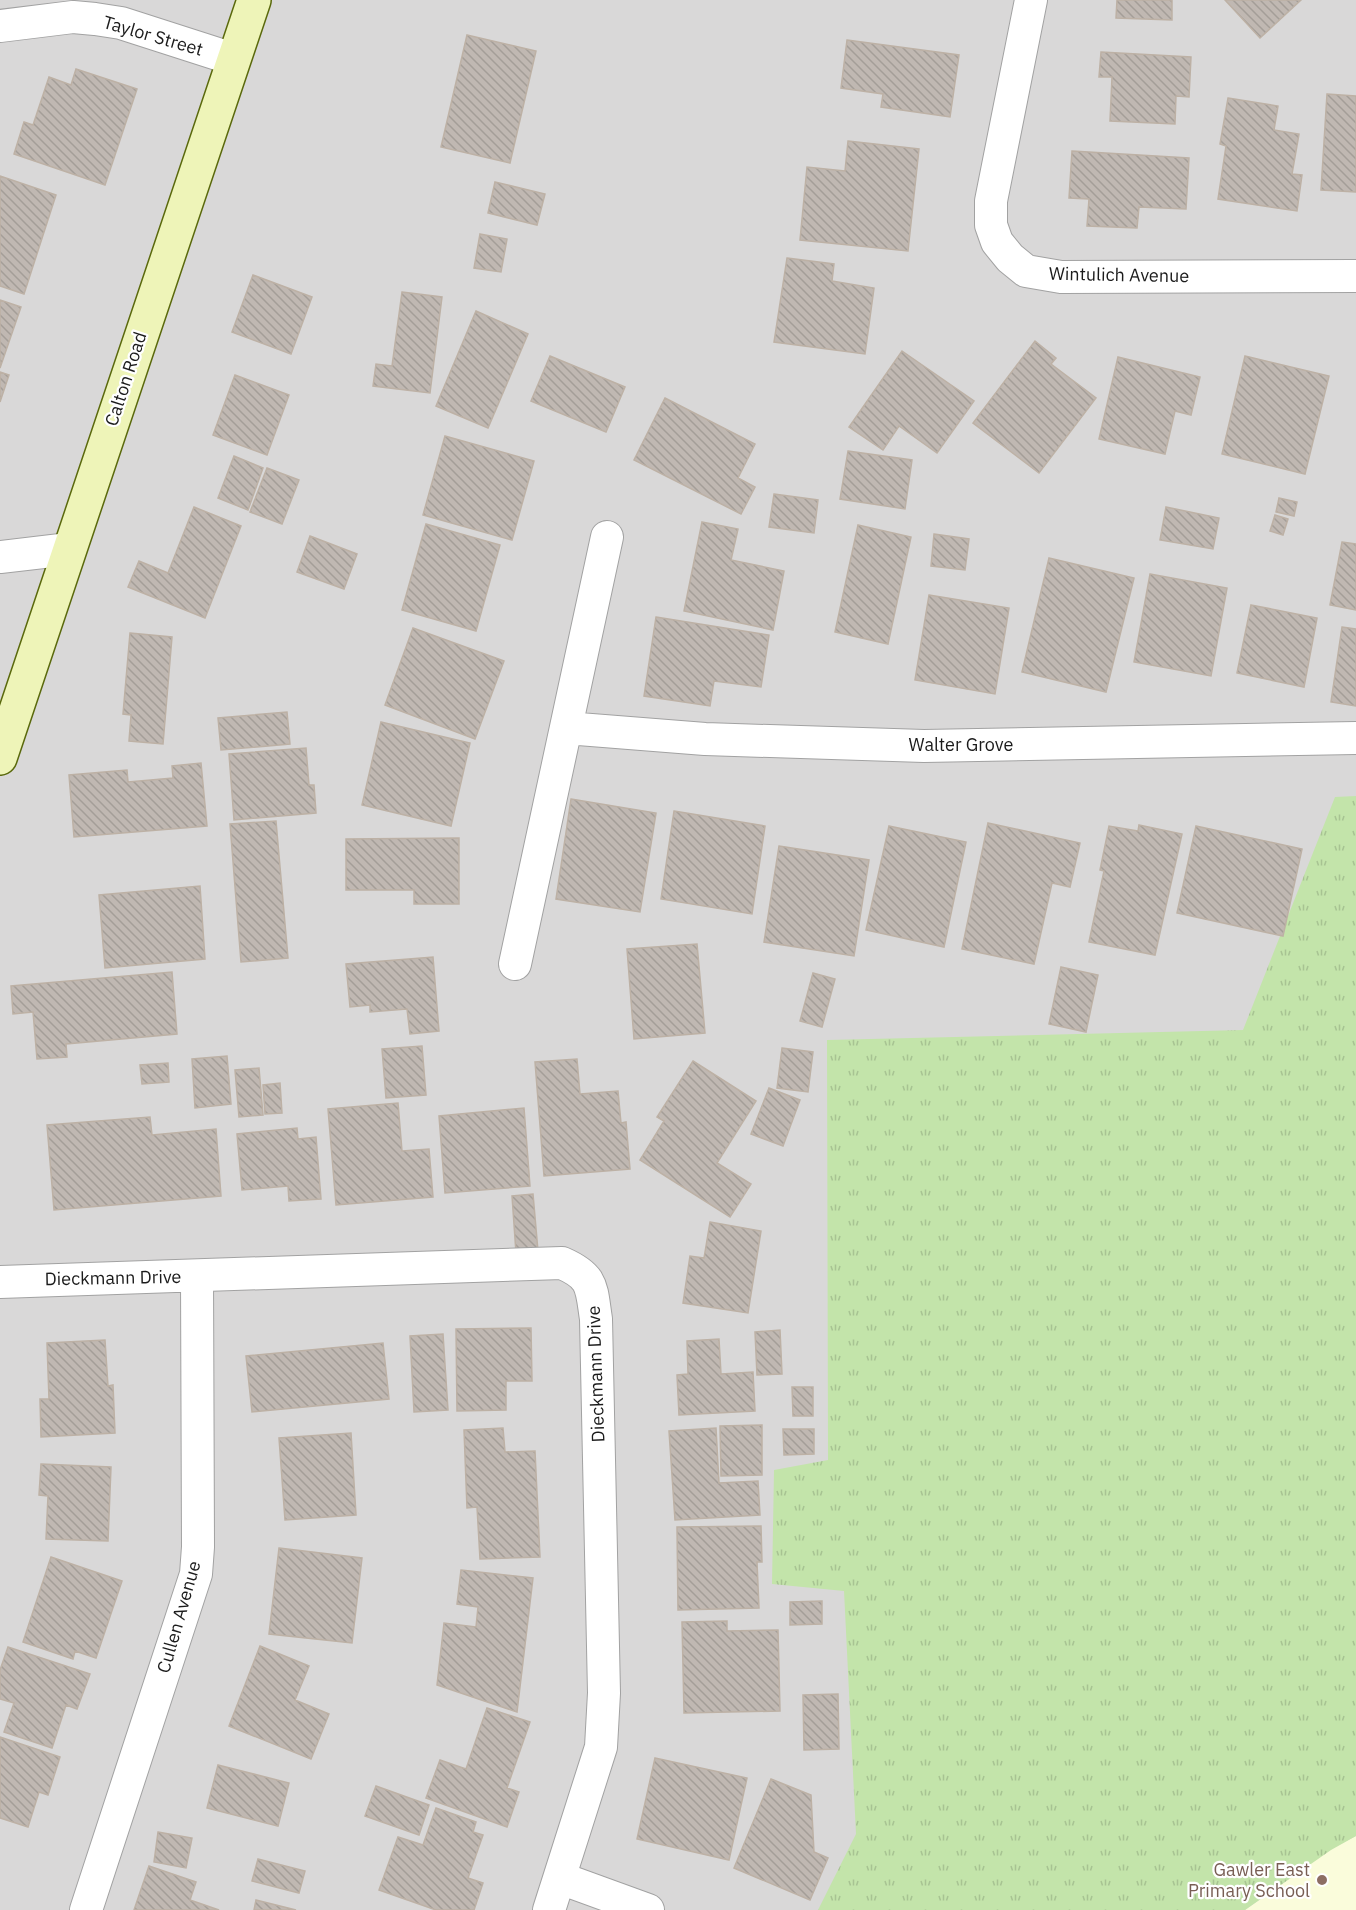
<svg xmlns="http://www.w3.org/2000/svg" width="1356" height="1910" font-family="'IBM Plex Sans',sans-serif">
<defs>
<pattern id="grass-tufts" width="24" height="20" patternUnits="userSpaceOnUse" patternTransform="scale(1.5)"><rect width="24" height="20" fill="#c3e4aa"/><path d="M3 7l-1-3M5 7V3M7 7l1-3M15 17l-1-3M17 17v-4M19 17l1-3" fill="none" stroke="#a7c392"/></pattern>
<pattern id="building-back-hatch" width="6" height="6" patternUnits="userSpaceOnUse" patternTransform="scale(1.5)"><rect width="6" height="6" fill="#c0b8b2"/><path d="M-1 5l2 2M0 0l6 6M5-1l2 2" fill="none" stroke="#a49e98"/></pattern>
</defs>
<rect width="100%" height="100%" fill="#ece9e2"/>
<!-- residential -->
<path fill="#d9d8d8" d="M0 0H1356V1910H0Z"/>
<!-- education -->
<path fill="#fafcdb" d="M1356 1836V1910H1245L1331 1849Z"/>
<!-- grass -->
<path fill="url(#grass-tufts)" d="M1356 796V1836L1331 1850 1245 1910H818L856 1834 844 1591 772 1584 774 1470 828 1460 827 1040 1243 1030 1335 797Z"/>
<!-- building -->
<path fill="url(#building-back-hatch)" stroke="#bdb1a5" stroke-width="1.5" d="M1117 0H1172V20L1116 18Z
M1225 0H1301L1260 38Z
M467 35 536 51 510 163 441 147Z
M847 40 959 55 950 117 881 107 883 94 841 88Z
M1101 52 1191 57 1189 97 1176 96 1175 124 1110 121 1112 77H1099Z
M76 69 137 89 105 185 14 154 24 122 33 125 49 77 71 85Z
M1327 94 1356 96V192L1321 190Z
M1228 98 1278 106 1274 130 1299 134 1292 174 1302 175 1297 211 1218 199 1226 146 1220 144Z
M848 141 919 149 908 251 800 240 807 167 845 171Z
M1072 151 1189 158 1186 209 1139 207 1137 228 1087 226 1089 199 1069 198Z
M0 176 56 195 24 294 0 286Z
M495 182 545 194 537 225 488 213Z
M480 234 507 239 501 272 474 268Z
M787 258 834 264 832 281 874 288 865 354 774 342Z
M253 275 312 297 291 354 232 332Z
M402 292 442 297 430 393 373 386 376 364 392 366Z
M0 300 21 307 0 368Z
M476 311 528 334 488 428 436 406Z
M1035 341 1056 358 1051 364 1096 398 1039 473 973 423Z
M902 351 974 401 937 453 899 426 883 450 849 427Z
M550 356 625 387 606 432 531 401Z
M1245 356 1329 376 1305 474 1222 454Z
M1118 357 1200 377 1191 415 1175 411 1165 454 1099 439Z
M0 372 9 375 0 402Z
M235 375 289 395 267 455 213 435Z
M665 398 755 444 738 478 755 487 741 514 634 460Z
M445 436 534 461 512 540 423 515Z
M848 451 912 460 905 509 840 499Z
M234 456 263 468 248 510 218 498Z
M267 468 299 480 282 524 250 512Z
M774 494 818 500 814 533 769 527Z
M1279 498 1297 502 1294 516 1276 512Z
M194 507 241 526 205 618 128 587 139 561 168 573Z
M1166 507 1219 518 1213 549 1160 540Z
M1275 515 1288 519 1283 535 1270 531Z
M702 522 738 529 731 560 784 571 773 630 684 611Z
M426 524 500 545 476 631 402 610Z
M858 525 911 537 888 644 835 632Z
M934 534 969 539 965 570 931 566Z
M310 536 357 554 344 589 297 572Z
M1342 542 1356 544V610L1330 605Z
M1049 558 1134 578 1106 692 1022 672Z
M1150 574 1227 588 1211 676 1134 662Z
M929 595 1009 608 995 694 915 680Z
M1251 605 1317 618 1304 687 1237 673Z
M656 617 769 635 761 687 714 681 710 706 644 696Z
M1342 627 1356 629V706L1331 702Z
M413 628 504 661 475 739 385 705Z
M130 633 172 637 163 744 129 741 131 715 123 714Z
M287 712 290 744 221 750 218 718Z
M381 722 470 743 451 826 362 805Z
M306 748 309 785H314L316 813 234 820 229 754Z
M201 763 207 826 74 837 69 775 127 770 128 782 173 778 172 766Z
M571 799 656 813 640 912 556 899Z
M674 811 765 826 752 914 661 899Z
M276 821 288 958 241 962 230 824Z
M988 823 1080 843 1070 887 1052 883 1034 964 962 949Z
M1139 825 1182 834 1155 955 1089 942 1104 871 1100 870 1109 826 1138 831Z
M889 826 966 842 944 947 866 930Z
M1196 826 1302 849 1283 936 1177 913Z
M459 838V904H414V890H346V839Z
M779 846 869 860 854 956 764 942Z
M200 886 205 959 105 968 99 895Z
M697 944 705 1033 634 1039 627 949Z
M433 957 439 1031 410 1034 407 1009 370 1012V1005L350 1007 346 964Z
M1061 967 1098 975 1086 1032 1049 1024Z
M172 972 177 1034 66 1044 67 1057 37 1059 33 1012 13 1014 11 986Z
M813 973 835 979 822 1027 800 1021Z
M422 1046 426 1095 386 1098 382 1049Z
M782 1048 813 1052 808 1092 777 1088Z
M227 1056 231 1104 195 1108 192 1059Z
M577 1059 580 1094 618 1091 621 1123 626 1122 630 1169 544 1176 535 1062Z
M693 1061 756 1101 717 1163 751 1184 730 1217 640 1160 664 1121 657 1117Z
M168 1063 169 1082 142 1084 140 1065Z
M259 1068 263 1115 239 1117 235 1070Z
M280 1083 282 1113 265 1114 263 1085Z
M769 1088 800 1100 783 1146 751 1134Z
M398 1103 402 1151 429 1149 433 1197 336 1205 328 1109Z
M524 1108 530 1186 445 1193 439 1116Z
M150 1117 152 1135 216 1129 221 1196 54 1210 47 1125Z
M297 1128 298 1139 316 1137 321 1199 289 1201 288 1186 242 1190 237 1134Z
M533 1194 538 1251 516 1253 512 1196Z
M710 1222 761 1231 748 1313 683 1303 690 1256 704 1258Z
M531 1328 532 1381H506V1410L457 1411 456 1329Z
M780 1330 782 1374 757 1375 755 1332Z
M443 1334 448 1410 414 1412 410 1336Z
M719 1339 721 1374 753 1372 755 1411 679 1415 677 1375 688 1374 687 1341Z
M105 1340 108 1386 113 1385 115 1433 41 1437 40 1399H49L47 1343Z
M383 1343 389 1399 252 1412 246 1356Z
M792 1387H813V1416H793Z
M762 1425V1475L721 1476 720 1426Z
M503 1428 505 1452 535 1451 540 1557 480 1559 477 1507 467 1508 464 1430Z
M716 1428 719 1483 758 1481 760 1515 675 1520 669 1431Z
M783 1429H814V1454L784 1455Z
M351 1433 356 1515 285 1520 279 1438Z
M41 1464 111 1467 108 1541 46 1539 48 1496 39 1495Z
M761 1526 762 1562H757L759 1608 678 1610 677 1527Z
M279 1548 362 1558 352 1643 269 1634Z
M51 1557 122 1581 96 1658 75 1651 73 1659 23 1642Z
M461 1570 533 1578 517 1712 437 1685 444 1623 476 1627 478 1607 457 1604Z
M822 1601V1624L790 1625V1602Z
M727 1621V1631L778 1630 780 1711 684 1713 682 1622Z
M260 1646 309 1666 295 1700 329 1714 311 1759 229 1726Z
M8 1647 90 1674 77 1709 66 1705 52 1748 4 1732 14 1703 0 1699V1670Z
M838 1694 839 1749 804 1750 803 1695Z
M487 1708 530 1722 507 1788 519 1792 507 1827 426 1798 440 1760 466 1769Z
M0 1737 60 1757 48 1795 39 1792 28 1827 0 1818Z
M655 1758 747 1778 729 1860 637 1839Z
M218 1765 289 1783 278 1826 207 1808Z
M771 1779 811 1795 814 1852 828 1858 810 1900 734 1868Z
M376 1786 429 1805 419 1835 365 1816Z
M436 1808 476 1822 473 1832 483 1835 468 1878 483 1883 474 1910H436L379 1890 398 1837 423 1845Z
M158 1832 192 1838 186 1868 154 1862Z
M258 1859 305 1871 299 1893 252 1881Z
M149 1866 196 1882 190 1900 219 1910H134Z
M256 1900 296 1910H254Z"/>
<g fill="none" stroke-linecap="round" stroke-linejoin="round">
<!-- street casing -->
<g stroke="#a2a2a2" stroke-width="34">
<path id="street" d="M1031 0 991 201V225L997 242 1010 258 1026 271 1061 277 1356 276
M0 26 73 17 95 19 121 23 233 59
M0 557 69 549
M566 728 705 739 924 746 1356 738
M515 964 607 537
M0 1282 562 1263C594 1277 591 1287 596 1319L604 1693 601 1747 549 1910
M560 1878 648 1910
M86 1910 196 1574 198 1547 197 1277"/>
</g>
<!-- secondary casing -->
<g stroke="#5a690c" stroke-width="36">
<path id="secondary" d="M0 758 254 0"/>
</g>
<!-- street -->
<use href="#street" stroke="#fff" stroke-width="32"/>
<!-- secondary -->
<use href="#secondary" stroke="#eef4b8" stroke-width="33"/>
</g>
<!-- markers -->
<circle fill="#8d6e63" stroke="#fff" stroke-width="2" cx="1322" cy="1880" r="6"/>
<g text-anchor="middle" stroke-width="4.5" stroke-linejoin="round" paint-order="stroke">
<!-- street labels -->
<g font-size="18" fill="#1b1b1b" stroke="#fff">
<text transform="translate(153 36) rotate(16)" y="6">Taylor Street</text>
<text transform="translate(1119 275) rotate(1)" y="6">Wintulich Avenue</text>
<text transform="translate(126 379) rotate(-72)" y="6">Calton Road</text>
<text x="961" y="751">Walter Grove</text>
<text transform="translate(113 1278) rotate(-1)" y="6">Dieckmann Drive</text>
<text transform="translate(596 1374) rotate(-92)" y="6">Dieckmann Drive</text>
<text transform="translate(179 1617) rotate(-74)" y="6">Cullen Avenue</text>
</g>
<!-- education labels -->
<g font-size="18" fill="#785e54" stroke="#fff" text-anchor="end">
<text x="1310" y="1876">Gawler East<tspan x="1310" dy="21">Primary School</tspan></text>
</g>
</g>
</svg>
